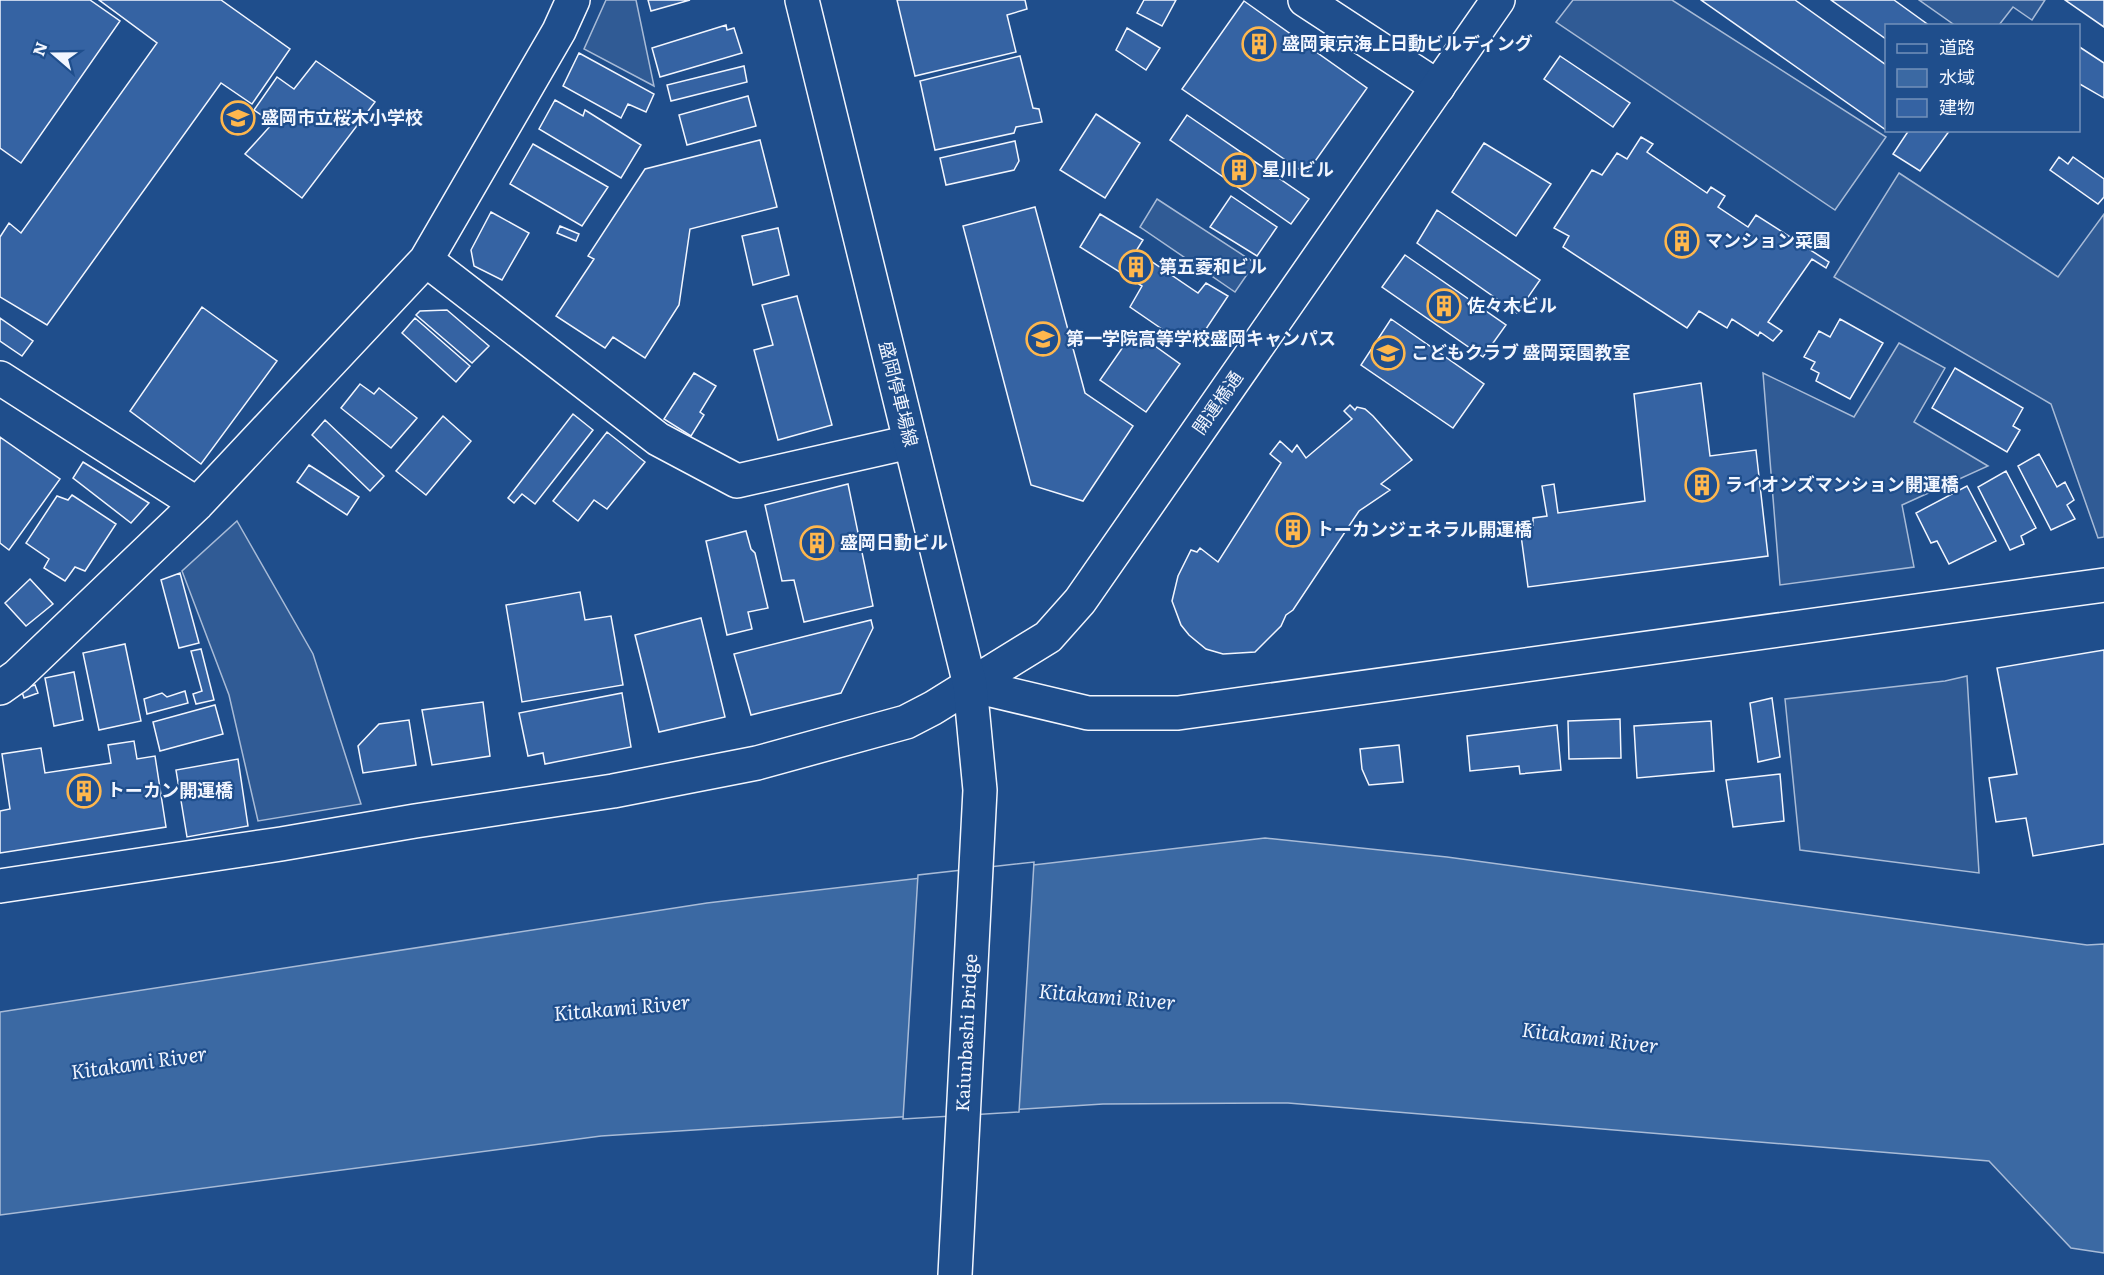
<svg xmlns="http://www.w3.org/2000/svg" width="2104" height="1275" font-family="Literata,'Noto Sans JP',serif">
<rect width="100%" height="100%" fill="#1f4e8c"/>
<!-- parking -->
<path fill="#305b95" stroke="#a8bbd7" stroke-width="1.5" d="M606 0H636L654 86 584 49Z
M1573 0H1672L1886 137 1835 210 1556 22Z
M1919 0H2045L2032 20 2013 7 1999 25 1956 26Z
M1899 173 2058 277 2104 214V537L2098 538 2051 404 1834 277Z
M1157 199 1255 263 1235 292 1140 227Z
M1899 343 1945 368 1914 422 1988 466 1902 505 1914 567 1780 585 1763 373 1854 417Z
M237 521 313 654 361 804 258 821 229 695 182 571Z
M1967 676 1979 873 1800 850 1785 699 1945 681Z"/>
<!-- water -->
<path fill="#3b69a3" stroke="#a8bbd7" stroke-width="1.5" d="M1265 838 1447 857 2087 945 2104 944V1253L2071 1248 1989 1161 1288 1103 1103 1104 601 1136 0 1215V1012L707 903Z"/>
<!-- pier -->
<path fill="#1f4e8c" stroke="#a8bbd7" stroke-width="1.5" d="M1034 862 1019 1112 903 1119 918 875Z"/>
<!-- building -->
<path fill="#3563a3" stroke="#f2f6ff" stroke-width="1.5" d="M0 0H90L120 21 21 163 0 148Z
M99 0H221L290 49 252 104 221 83 47 325 0 297V237L9 223 21 233 157 43Z
M648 0H690L651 11Z
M897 0H1025L1027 9 1007 15 1016 52 915 76Z
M1144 0H1176L1162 26 1137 13Z
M1701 0H1795L1886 65V130Z
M1831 0H1894L1930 26H1886V39Z
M2065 0H2104V27Z
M1244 1 1367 88 1306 174 1182 89Z
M726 25 727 30 734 28 742 53 660 77 652 48Z
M1127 28 1160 48 1146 70 1116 50Z
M2078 46 2104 63V98L2078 83Z
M579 53 654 94 646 112 628 104 621 118 563 86Z
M1020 56 1033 108 1039 109 1042 122 1016 127 1014 133 935 150 920 81Z
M1560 56 1630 103 1613 127 1544 79Z
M316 61 375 102 302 198 245 154 273 123 254 110 277 77 294 89Z
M744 66 747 82 671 101 667 85Z
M748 96 756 126 687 145 679 115Z
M555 100 583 116 585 110 641 145 621 178 539 129Z
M1096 114 1140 143 1105 198 1060 170Z
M1187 115 1309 199 1291 224 1170 140Z
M1909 130H1950L1920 171 1893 154Z
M1641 137 1653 144 1647 152 1707 193 1711 187 1725 196 1718 207 1748 227 1756 215 1829 262 1826 268 1812 259 1768 322 1782 331 1773 341 1760 332 1758 336 1732 319 1727 328 1699 311 1687 328 1563 247 1569 236 1554 228 1592 170 1602 175 1617 153 1627 159Z
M760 140 777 207 690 229 679 305 645 358 613 337 605 348 556 316 594 259 588 256 645 169Z
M1015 141 1019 161 1014 170 946 185 940 158Z
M1484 143 1551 184 1516 236 1452 192Z
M533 144 608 187 582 226 510 184Z
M2059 157 2068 164 2073 157 2104 179V197L2098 204 2050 170Z
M1231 196 1277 227 1257 256 1210 227Z
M1035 207 1085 393 1133 426 1083 501 1031 485 963 226Z
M1437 210 1540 280 1517 313 1417 243Z
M491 212 529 233 502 280 474 266 471 250Z
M1100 214 1143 240 1136 251 1198 293 1206 283 1228 296 1196 344 1178 332 1175 338 1130 307 1142 286 1080 247Z
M560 226 579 234 576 241 557 233Z
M778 228 789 275 753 285 742 236Z
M1405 255 1506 325 1483 357 1382 287Z
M797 296 832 425 778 440 754 350 773 345 762 305Z
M202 307 277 361 201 464 130 411Z
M447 310 489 346 472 363 416 315 420 311Z
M0 318 33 341 22 356 0 341Z
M415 318 470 366 456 382 402 333Z
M1391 319 1484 384 1453 428 1361 365Z
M1840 319 1883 343 1850 399 1816 381 1819 373 1811 369 1815 362 1804 357 1819 331 1830 337Z
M1134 331 1180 364 1146 412 1100 380Z
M1955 368 2023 408 2013 426 2020 430 2007 452 1932 408Z
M694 373 716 386 700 412 704 415 691 436 664 419Z
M1701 383 1710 456 1756 450 1768 556 1528 587 1520 528 1533 526V518L1547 516 1542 486 1554 484 1558 513 1645 501 1634 394Z
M360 384 374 394 379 388 417 418 391 448 341 408Z
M1350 405 1355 410 1357 407 1365 409 1373 416 1412 460 1381 484 1390 490 1359 511 1293 610 1286 615 1281 626 1255 652 1223 654 1206 649 1189 635 1181 625 1172 601 1178 576 1191 550 1197 552 1200 548 1218 562 1281 463 1270 454 1280 441 1292 452 1297 445 1306 458 1352 419 1344 411Z
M573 414 593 430 535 504 522 494 514 503 508 498Z
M443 416 471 441 426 495 396 471Z
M325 420 384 476 370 491 312 435Z
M607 432 645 462 607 509 594 500 578 521 553 501Z
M0 437 60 479 9 550 0 543Z
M2039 454 2057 487 2065 482 2074 500 2067 505 2075 519 2051 530 2018 466Z
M83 462 149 503 131 523 73 478Z
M309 465 359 497 347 515 297 482Z
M2006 471 2036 528 2021 536 2024 544 2010 550 1978 487Z
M848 484 873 606 804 622 794 580 782 581 765 505Z
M1967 486 1996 541 1949 564 1937 541 1931 543 1916 513Z
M72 495 116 524 85 571 75 567 65 581 44 568 49 559 26 543 57 496 68 500Z
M746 531 751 549 755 553 768 608 748 612 752 629 727 635 706 541Z
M180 573 199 643 179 648 161 580Z
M30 579 53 604 26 626 5 603Z
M580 592 585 620 611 616 623 685 522 702 506 605Z
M701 618 725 717 659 732 635 635Z
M871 620 873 628 841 693 751 715 734 654Z
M125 644 141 721 99 730 83 653Z
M201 649 214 700 196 704 193 694 202 691 191 651Z
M2104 650V844L2033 856 2026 818 1996 822 1989 778 2017 774 1997 668Z
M74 672 83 720 54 726 45 678Z
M35 685 38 693 24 698 21 689Z
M185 691 188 703 147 714 144 699 162 693 167 697Z
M622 693 631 747 545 764 543 753 528 756 519 713Z
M1772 698 1780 757 1758 762 1750 703Z
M483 702 490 756 432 765 422 710Z
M215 705 223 734 160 751 153 722Z
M1620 719 1621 758 1569 759 1568 721Z
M409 720 416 765 363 773 358 746 379 724Z
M1711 721 1714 771 1637 778 1634 726Z
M1557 725 1561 770 1520 774 1519 766 1470 771 1467 736Z
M134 741 137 759 155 756 166 827 0 853V811L10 809 2 754 41 748 45 773 111 763 108 745Z
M1399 745 1403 782 1369 785 1362 769 1360 749Z
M238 759 248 826 187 837 176 770Z
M1780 774 1784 821 1733 827 1726 780Z"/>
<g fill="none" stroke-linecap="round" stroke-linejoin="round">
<!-- street casing -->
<g stroke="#f2f6ff" stroke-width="36">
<path id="street" d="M1305 0 1438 87
M426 260 658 439 737 481 910 442
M0 378 197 504
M0 688 17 676 197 504 426 260 559 31 573 0
M0 886 281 844 415 821 613 791 757 763 906 722 933 708 970 685"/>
</g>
<!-- secondary casing -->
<g stroke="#f2f6ff" stroke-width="36">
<path id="secondary" d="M970 685 1088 713H1178L2104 585
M970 685 1048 637 1080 601 1498 0"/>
</g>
<!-- primary casing -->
<g stroke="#f2f6ff" stroke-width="36">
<path id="primary" d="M802 0 970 685 980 790 955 1275"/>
</g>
<!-- street -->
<use href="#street" stroke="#1f4e8c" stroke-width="33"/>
<!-- secondary -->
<use href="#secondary" stroke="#1f4e8c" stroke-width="33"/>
<!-- primary -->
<use href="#primary" stroke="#1f4e8c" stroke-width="33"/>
</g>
<!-- icons -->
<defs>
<g id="building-ring" transform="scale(1.725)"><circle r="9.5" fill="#1f4e8c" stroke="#ffb74d" stroke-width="1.5"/><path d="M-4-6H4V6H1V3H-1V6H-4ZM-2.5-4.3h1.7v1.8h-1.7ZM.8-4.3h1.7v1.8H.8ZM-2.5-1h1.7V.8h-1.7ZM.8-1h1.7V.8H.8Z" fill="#ffb74d"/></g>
<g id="school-ring" transform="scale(1.725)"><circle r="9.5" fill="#1f4e8c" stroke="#ffb74d" stroke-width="1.5"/><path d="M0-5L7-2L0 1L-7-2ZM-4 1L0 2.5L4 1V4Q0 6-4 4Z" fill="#ffb74d"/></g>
</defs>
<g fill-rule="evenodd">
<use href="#building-ring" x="1259" y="44"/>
<use href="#school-ring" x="238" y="118"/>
<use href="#building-ring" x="1239" y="170"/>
<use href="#building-ring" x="1682" y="241"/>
<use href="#building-ring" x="1136" y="267"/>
<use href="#building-ring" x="1444" y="306"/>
<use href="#school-ring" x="1043" y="339"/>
<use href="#school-ring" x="1388" y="353"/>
<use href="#building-ring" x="1702" y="485"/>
<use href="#building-ring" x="1293" y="530"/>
<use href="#building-ring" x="817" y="543"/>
<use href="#building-ring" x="84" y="791"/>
</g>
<g text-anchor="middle" stroke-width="4.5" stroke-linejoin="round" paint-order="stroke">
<!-- poi labels -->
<g font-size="18" font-weight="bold" fill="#f2f6ff" stroke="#1f4e8c" text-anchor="start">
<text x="1282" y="50">盛岡東京海上日動ビルディング</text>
<text x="261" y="124">盛岡市立桜木小学校</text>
<text x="1262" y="176">星川ビル</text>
<text x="1705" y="247">マンション菜園</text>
<text x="1159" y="273">第五菱和ビル</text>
<text x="1467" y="312">佐々木ビル</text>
<text x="1066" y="345">第一学院高等学校盛岡キャンパス</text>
<text x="1411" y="359">こどもクラブ 盛岡菜園教室</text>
<text x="1725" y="491">ライオンズマンション開運橋</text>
<text x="1316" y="536">トーカンジェネラル開運橋</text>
<text x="840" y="549">盛岡日動ビル</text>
<text x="107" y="797">トーカン開運橋</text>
</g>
<!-- street labels -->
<g font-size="18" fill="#f2f6ff" stroke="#1f4e8c">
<text transform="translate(898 394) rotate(76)" y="6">盛岡停車場線</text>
<text transform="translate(1218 403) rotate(-55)" y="6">開運橋通</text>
<text transform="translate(967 1033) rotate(-87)" y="6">Kaiunbashi Bridge</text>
</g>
<!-- water labels -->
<g font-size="20" font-style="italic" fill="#f2f6ff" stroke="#1f4e8c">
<text transform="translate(1107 997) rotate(5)" y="7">Kitakami River</text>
<text transform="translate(622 1008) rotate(-5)" y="7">Kitakami River</text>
<text transform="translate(1590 1038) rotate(7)" y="7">Kitakami River</text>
<text transform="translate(139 1063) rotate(-8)" y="7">Kitakami River</text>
</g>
</g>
<!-- legend -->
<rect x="1885" y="24" width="195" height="108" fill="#1f4e8c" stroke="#7391ba" stroke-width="1.5"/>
<rect x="1897" y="44" width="30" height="9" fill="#1f4e8c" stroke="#7391ba" stroke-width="1.5"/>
<text x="1939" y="54" font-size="18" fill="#f2f6ff">道路</text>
<rect x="1897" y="69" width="30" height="18" fill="#3b69a3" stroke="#7391ba" stroke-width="1.5"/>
<text x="1939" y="84" font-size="18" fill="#f2f6ff">水域</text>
<rect x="1897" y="99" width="30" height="18" fill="#3563a3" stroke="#7391ba" stroke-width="1.5"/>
<text x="1939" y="114" font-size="18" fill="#f2f6ff">建物</text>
<!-- north arrow -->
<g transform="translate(54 54) rotate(290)" stroke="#1f4e8c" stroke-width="4.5" paint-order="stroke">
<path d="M0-4.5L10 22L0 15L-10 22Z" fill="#f2f6ff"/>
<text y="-9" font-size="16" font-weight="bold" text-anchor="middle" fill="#f2f6ff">N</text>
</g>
</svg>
